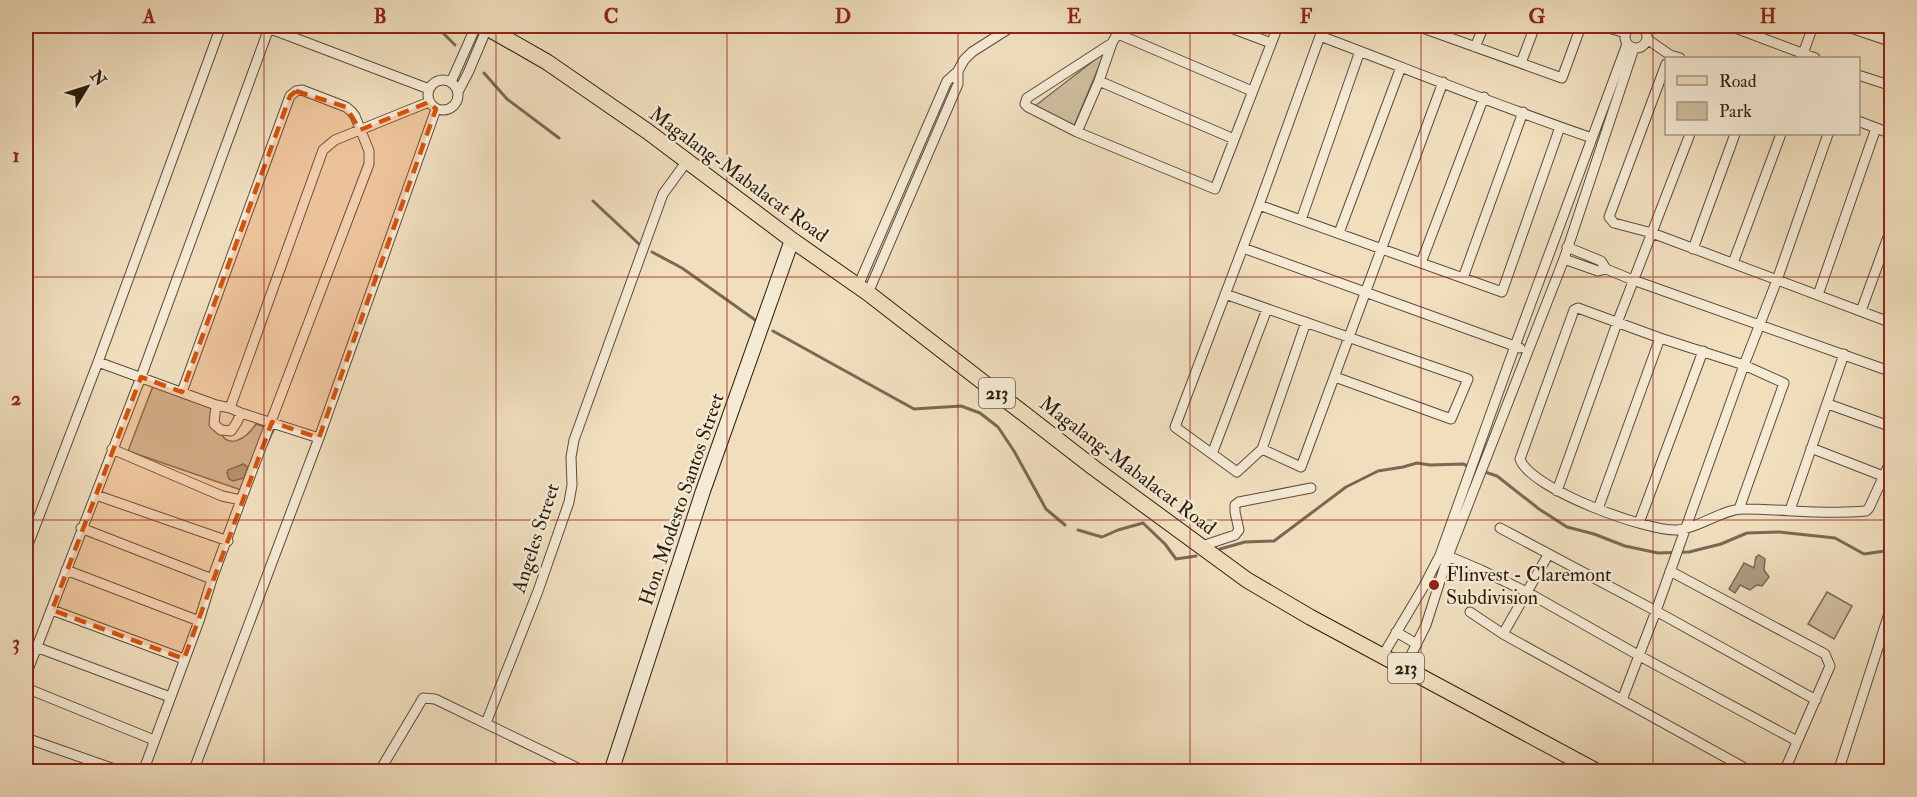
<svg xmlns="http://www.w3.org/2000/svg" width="1917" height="797" font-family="'IM FELL Double Pica',serif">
<rect width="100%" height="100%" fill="#f0debd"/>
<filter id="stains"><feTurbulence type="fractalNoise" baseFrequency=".00333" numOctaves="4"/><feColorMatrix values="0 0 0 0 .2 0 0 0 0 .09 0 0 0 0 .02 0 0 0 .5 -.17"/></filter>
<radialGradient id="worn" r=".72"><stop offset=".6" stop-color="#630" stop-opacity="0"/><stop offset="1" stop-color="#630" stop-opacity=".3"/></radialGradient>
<!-- green -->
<path fill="#cebd9f" stroke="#7c6c56" stroke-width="1.5" d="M1105 52 1074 126 1035 106Z
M153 386 215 409C216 416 216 423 219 429 227 452 247 438 256 424L274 430 246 489 241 490 128 451Z
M1827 592 1852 606 1834 639 1808 624Z"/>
<!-- water -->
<path fill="#ad9c82" stroke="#796954" stroke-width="1.5" d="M243 464 248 467 244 478 233 481 229 479 227 473 228 470Z
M1759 555 1765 559 1764 570 1769 577 1762 586 1757 585 1750 590 1740 585 1735 593 1729 589 1744 563 1754 568 1756 557Z"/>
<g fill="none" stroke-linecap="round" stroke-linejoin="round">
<!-- stream -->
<path stroke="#796954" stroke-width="3" d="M436 26 455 45
M484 73 507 99 559 138
M593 201 639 244
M652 252 682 268 758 322
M773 331 914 409 961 406 980 413 998 427 1014 451 1046 509 1065 525
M1482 471 1497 476 1539 509 1567 527 1594 534 1625 546 1658 553 1689 552 1721 544 1747 533 1779 532 1835 538 1864 554 1892 550
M1078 530 1102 537 1118 530 1143 523 1165 544 1176 559 1196 556
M1220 549 1245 542 1274 541 1346 487 1378 471 1403 467 1417 463 1430 465 1463 464 1470 467"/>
<!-- street casing -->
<g stroke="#5c4c3a" stroke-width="11">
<path id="street" d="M263 26 429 89
M1226 26 1271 43
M1417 26 1562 78 1581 26
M1601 26 1626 33
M1730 26 1815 58
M1845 26 1892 42
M1625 37a11 11 0 1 1 22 0a11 11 0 1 1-22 0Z
M1118 34 1252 91
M1647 39 1670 55 1680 58
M1112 43 1027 98 1025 104 1028 107 1077 132 1215 189 1278 26
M1475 47 1484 26
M1803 54 1813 26
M1521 63 1535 26
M1666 64 1609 217 1614 223 1652 233 1892 323
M1858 75 1892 86
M428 95a15 15 0 1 1 30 0a15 15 0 1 1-30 0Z
M1099 81 1234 139
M451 82 476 26
M1443 82 1301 467 1262 449 1237 472 1175 427 1259 205 1320 36C1410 70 1501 107 1592 138
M458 92 468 73 487 28
M1858 121 1892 134
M1077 132 1099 81 1112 43 1122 26
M1259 205 1502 292 1560 127
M1301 220 1360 51
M1339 233 1401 67
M1567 247 1601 261 1606 269 1633 280 1892 372
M1243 248 1520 348
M1693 249 1735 134
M1564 259 1598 271 1606 269
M1421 263 1484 97
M1733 263 1781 134
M1463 278 1523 112
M858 286 947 81 958 71 964 60 972 52 1013 26
M868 293 958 84V71
M1225 294 1468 379 1451 419 1335 377
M1818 295 1876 128
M1861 311 1892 226
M98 362 216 405 230 408 241 413 319 438
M1828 404 1892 427
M216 405 214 424 221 430 231 431 237 422 241 413
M230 408 323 150 335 140 429 102
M1811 448 1883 476
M112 449 222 496 241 500
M1262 449 1306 322
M1212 454 1267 309
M1557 491 1617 323 1690 134
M96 495 228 541
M1598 509 1660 338
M1739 509 1784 383 1744 365 1660 338 1578 308 1574 310 1520 459C1530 489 1648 532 1678 530 1699 528 1723 509 1743 509 1783 509 1826 515 1866 511L1869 508 1892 458
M1790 510 1844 354
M1639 523 1703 351
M81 528 212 579
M1500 528 1656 611 1816 700
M1202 546 1235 535 1239 530 1235 512V505L1239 502 1311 488
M26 550 98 362 221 26
M1442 555 1448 556 1481 570 1527 592 1638 655 1797 741
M66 570 199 621
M1670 571 1825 654 1830 666 1784 772
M52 610 184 659
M1470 612 1503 634 1752 772
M1396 632 1417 644
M1503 634 1548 555
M36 647 170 697
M1383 655 1424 586 1440 555 1515 346 1627 44
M1405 667 1426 625 1448 556 1564 259 1634 48
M26 675 141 377 269 28
M26 688 154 740
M1622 700 1656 611 1744 365 1777 280 1828 134
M486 723 538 591 569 502 572 485 571 457 574 440 663 194 687 161
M26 738 123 772
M143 772 199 621 212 579 241 500 369 164V151L355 116 351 111 346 107 302 90 296 91 290 96 182 392
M193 772 319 438 436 109
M379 772 423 698 435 699 586 772
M1838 772 1892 604"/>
</g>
<!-- secondary casing -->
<g stroke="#2a1c0e" stroke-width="16">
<path id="secondary" d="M611 772 703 491 792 240"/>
</g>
<!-- primary casing -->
<g stroke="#2a1c0e" stroke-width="17">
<path id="primary" d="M484 26 547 62 647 131 792 240 868 293 1094 468 1247 580 1310 617 1598 772"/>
</g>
<!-- street -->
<use href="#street" stroke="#f5ead4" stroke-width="9"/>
<!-- secondary -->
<use href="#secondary" stroke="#f5ead4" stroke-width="14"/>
<!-- primary -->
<use href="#primary" stroke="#f0debd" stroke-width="15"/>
</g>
<!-- marked area -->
<path fill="#d5530c" fill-opacity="0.2" stroke="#d5530c" stroke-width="4.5" stroke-dasharray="12 8" stroke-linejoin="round" d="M296 91 346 107 360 130 429 102 436 109 319 438 272 422 184 659 52 610 141 377 182 392 290 96Z"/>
<!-- grid -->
<path fill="none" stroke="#8f2418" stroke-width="1.5" stroke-opacity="0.55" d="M264 26V772M496 26V772M727 26V772M958 26V772M1190 26V772M1421 26V772M1653 26V772M26 277H1892M26 520H1892"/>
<!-- markers -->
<circle fill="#8f2418" stroke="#f5ead4" stroke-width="2" cx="1434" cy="585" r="6"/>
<g text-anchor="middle" stroke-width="4.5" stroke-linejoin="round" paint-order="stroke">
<!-- shield labels -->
<g fill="#f5ead4" stroke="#675a49" stroke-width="1.5">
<rect x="979" y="378" width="36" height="30" rx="4.5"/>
<rect x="1388" y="653" width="36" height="30" rx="4.5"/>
</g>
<g font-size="18" font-weight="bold" fill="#2a1c0e">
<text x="997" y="399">213</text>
<text x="1406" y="674">213</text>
</g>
<!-- street labels -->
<g font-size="20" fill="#2a1c0e" stroke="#f5ead4">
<text transform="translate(739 174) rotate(36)" y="7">Magalang-Mabalacat Road</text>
<text transform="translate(1128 465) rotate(37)" y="7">Magalang-Mabalacat Road</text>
<text transform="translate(681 499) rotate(-71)" y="7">Hon. Modesto Santos Street</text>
<text transform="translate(535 538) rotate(-72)" y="7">Angeles Street</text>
</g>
<!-- poi labels -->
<g font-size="20" fill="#2a1c0e" stroke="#f5ead4" text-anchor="start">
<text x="1446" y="581">Flinvest - Claremont<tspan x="1446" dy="23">Subdivision</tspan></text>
</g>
</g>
<!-- margin -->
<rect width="1917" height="797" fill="none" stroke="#f0debd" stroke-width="66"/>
<!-- legend -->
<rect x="1665" y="57" width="195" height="78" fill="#f5ead4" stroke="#a49885" stroke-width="1.5"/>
<rect x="1677" y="76" width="30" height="9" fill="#f0debd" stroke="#a49885" stroke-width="1.5"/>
<text x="1719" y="87" font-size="18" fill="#2a1c0e">Road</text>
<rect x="1677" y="102" width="30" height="18" fill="#cebd9f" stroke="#a49885" stroke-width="1.5"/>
<text x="1719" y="117" font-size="18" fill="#2a1c0e">Park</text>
<!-- north arrow -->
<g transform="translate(87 87) rotate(52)" stroke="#f5ead4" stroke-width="4.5" paint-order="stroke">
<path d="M0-4.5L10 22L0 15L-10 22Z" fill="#2a1c0e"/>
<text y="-9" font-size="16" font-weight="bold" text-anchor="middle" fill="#2a1c0e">N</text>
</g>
<rect x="33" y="33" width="1851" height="731" fill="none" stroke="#8f2418" stroke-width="2"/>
<g font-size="20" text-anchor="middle" font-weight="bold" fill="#8f2418">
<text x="149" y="23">A</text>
<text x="380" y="23">B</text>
<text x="611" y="23">C</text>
<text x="843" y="23">D</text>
<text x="1074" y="23">E</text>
<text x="1306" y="23">F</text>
<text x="1537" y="23">G</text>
<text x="1768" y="23">H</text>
<text x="16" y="162">1</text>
<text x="16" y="405">2</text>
<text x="16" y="649">3</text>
</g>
<rect width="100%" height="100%" filter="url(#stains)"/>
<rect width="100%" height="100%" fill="url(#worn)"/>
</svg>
